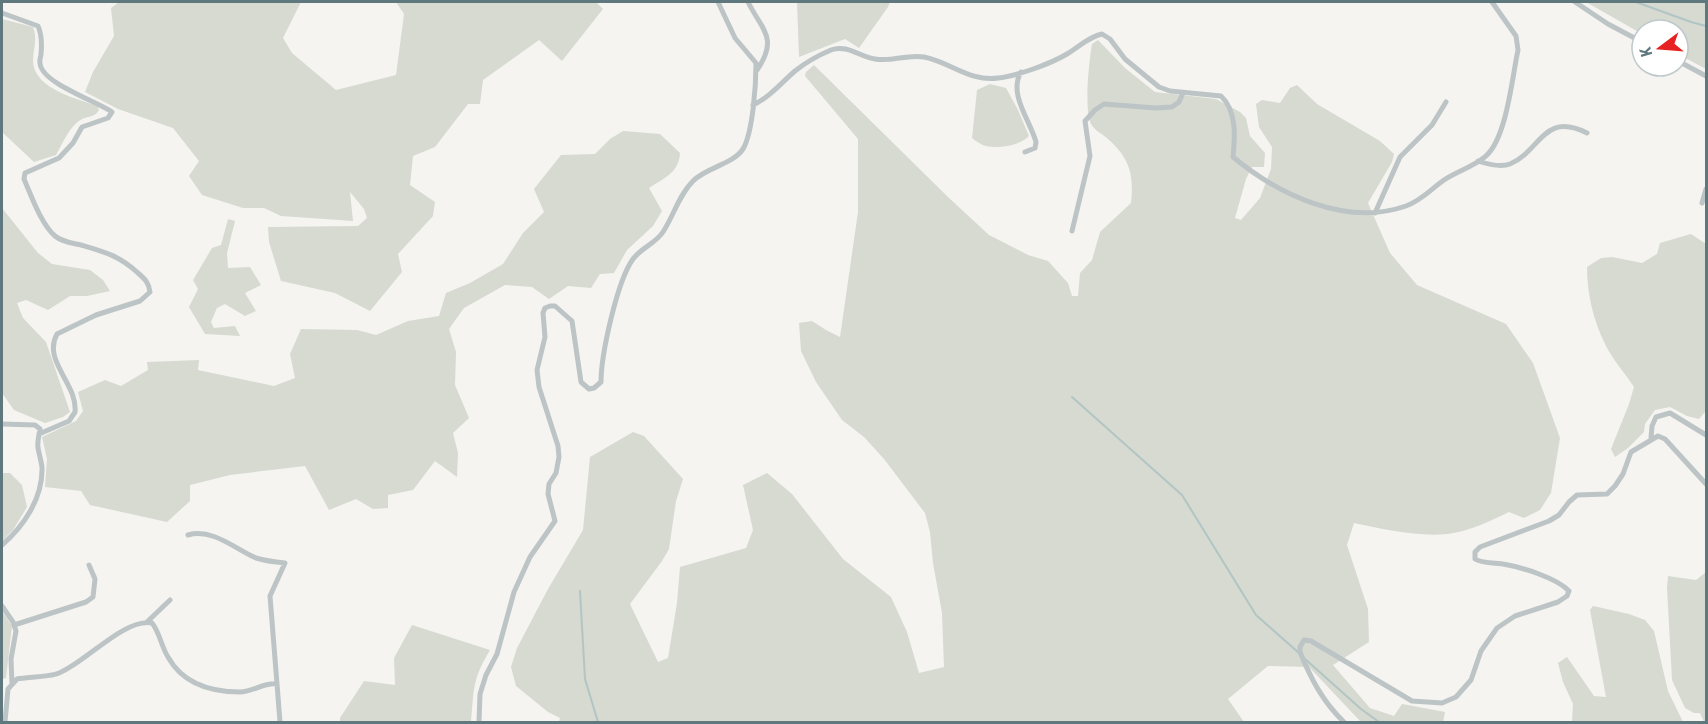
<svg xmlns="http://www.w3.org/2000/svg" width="1708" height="724" font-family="'Roboto Condensed',sans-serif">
<rect width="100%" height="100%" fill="#f5f4f1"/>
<!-- green -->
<path fill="#d6dad0" d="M119 2H301L283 38 292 53 336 90 396 75 404 14 396 2H563V3L596 2 603 9 562 61 539 40 483 80 480 104H468L435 147 413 156 410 185 435 202 433 216 398 254 402 272 370 311 335 293 281 281 269 242 268 227 358 226 367 218 364 209 350 192 353 221 281 216 264 208H243L202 195 189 176 199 161 173 128 118 109 85 92 93 72 114 36 111 8Z
M797 2H890L888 7 859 48 845 39 799 57Z
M1586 2H1706V69L1678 54V30H1642V34Z
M2 19 33 27C38 39 33 49 33 61 34 89 76 98 97 106L99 110C95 117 89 116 82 119 69 126 63 143 56 155L34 162 2 132Z
M1098 40 1125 68 1155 92 1216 99 1240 112 1246 118 1250 136 1265 153 1264 167H1252L1246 179 1235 218 1241 220 1260 198 1271 169 1272 147 1259 127 1256 104 1262 100 1280 103 1290 88 1297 85 1317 104 1380 141 1394 154 1392 162 1368 203 1390 253 1417 285 1506 324 1533 363 1560 438 1551 493 1540 510 1524 518 1509 512C1490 521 1468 532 1447 534 1417 537 1383 529 1354 523L1347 545 1368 609 1369 642 1333 665 1370 708 1394 716 1402 704 1445 712 1443 722H1361L1309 667 1268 666 1228 699 1244 722H559L560 718 548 712 516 686 511 667 517 648 548 589 583 530 590 457 633 432 644 436 683 479 676 501 669 549 662 561 630 604 658 662 668 658 677 603 680 567 746 548 753 530 743 485 767 473 792 494 843 559 891 597 907 632 919 673 944 667 942 613 933 563 930 532 925 513 884 459 864 437 842 420 816 382 801 351 799 323 812 321 826 330 840 337 858 212V139L805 76 806 72 814 65 949 198 989 235 1028 255 1048 261 1068 283 1072 296H1078L1080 273 1092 260 1100 232 1131 203C1134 175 1130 159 1109 140 1104 135 1094 130 1091 124 1084 110 1089 61 1092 44Z
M990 84 1006 88 1018 110 1029 136C1019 146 999 149 986 146 981 145 976 141 972 138L977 90Z
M623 131 660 134 680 153C679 173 664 178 649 188L662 211 653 226 627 250 614 273 600 274 591 288 568 286 549 299 532 287 505 285 464 308 449 329 456 352 455 385 469 418 453 433 458 453 457 477 435 461 413 490 388 495V508L373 509 356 499 329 510 305 466 230 475 190 485V501L167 522 90 505 81 491 45 487 47 459 42 437 76 421 83 411 78 392 105 380 121 386 148 370 147 362 199 360 198 370 274 386 295 378 290 354 301 329 357 330 376 335 408 321 439 316 446 293 470 283 503 264 523 233 544 212 534 189 561 155 595 154 610 139Z
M2 208 38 253 52 264 90 270 103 280 110 291 87 296H70L48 310 26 300 17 303 23 318 46 342 70 412 63 417 45 423 14 410 2 393Z
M228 219 235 221 227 253 228 268 250 267 261 285 245 293 256 311 245 316 225 304 217 308 211 322 214 328 235 326 240 336 205 334 189 307 198 289 193 280 212 248 221 245Z
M1691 234 1706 244V411L1699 419 1687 416 1670 407 1655 410 1645 424 1644 432 1628 448 1615 457 1611 449 1629 404 1634 387C1625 373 1612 359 1605 344 1593 320 1587 293 1587 267L1601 258 1612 257 1642 263 1657 254 1660 243Z
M10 473 22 485 27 507 13 530 2 541V473Z
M1706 572V722H1704L1700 713H1694L1685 708 1672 680 1667 588 1668 576 1696 580Z
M1593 606 1629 614 1645 620 1654 631 1668 691 1683 722H1572L1573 704 1563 682 1558 663 1567 657 1594 696 1606 697 1590 610Z
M2 611 12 626 6 678 2 679Z
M412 625 490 650C472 680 474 689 471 722H340V718L364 681 395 685 394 658Z"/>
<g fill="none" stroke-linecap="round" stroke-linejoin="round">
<!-- stream -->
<path stroke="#b2c5c5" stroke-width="2" d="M1636 2 1691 22 1706 26
M1072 397 1182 495 1256 615 1299 653
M580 591 585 679 598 722
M1305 659 1361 709 1379 722"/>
<!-- minor -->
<path stroke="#bdc4c6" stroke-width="5" d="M748 2C762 30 779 38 757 70
M1575 2 1608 24 1642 42
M2 13 38 26C42 35 42 44 41 54 41 57 39 60 40 63 41 83 96 101 112 112L108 118 82 127 73 143 59 158 25 173 24 179C31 195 41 224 55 236 62 242 72 243 81 245 105 252 120 256 138 273 145 279 149 283 150 292L140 301 96 315 57 334C42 361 78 384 75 412L69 421 39 434
M1678 61 1706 76
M1021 72C1008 94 1030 120 1036 142L1035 148 1025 152
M753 105C770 97 781 83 795 71 805 63 819 55 831 50 847 44 860 57 875 59 892 62 907 54 924 57 950 62 970 82 998 78 1017 76 1050 64 1067 54 1079 47 1088 37 1102 34L1110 39 1125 59 1159 87 1170 91 1221 96C1237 111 1235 137 1233 157 1279 195 1346 227 1406 206 1422 200 1431 189 1444 180 1457 171 1476 166 1487 155 1507 135 1512 78 1518 50L1516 36 1492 2
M1478 161C1487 164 1500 168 1510 164 1541 151 1543 111 1587 133
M1702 203 1706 189
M1375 213 1400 157 1432 125 1446 102
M1072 231 1090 156 1085 121 1095 110 1104 104 1156 108 1172 107 1179 102 1183 93
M2 424 35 425 40 429C39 436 37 441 38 448 39 454 41 460 42 467 43 498 24 526 2 545
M1651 438 1652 426 1656 417 1670 413 1706 435
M188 535C213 528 235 549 256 558 266 561 275 562 285 563L270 596 277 684
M2 606 13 622 16 631 11 659 12 684
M147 622 170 600
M14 625 86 602 93 597 95 579 89 565
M5 722 8 689 17 679C28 677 50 677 59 673 85 663 124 618 152 623 160 633 161 646 168 657 183 684 211 692 240 692 253 692 264 682 277 684L280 722
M479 722 480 694 486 675 497 654 514 592 530 557 555 521 548 494 549 484 556 473 559 457 558 446 539 387 537 370 545 337 543 313 545 308 550 306H555L572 321 581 382 589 389 594 388 601 382C601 355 617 281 633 259 641 248 656 243 663 232 674 215 679 195 693 181 707 167 732 165 743 149 753 132 756 84 756 63L735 38 718 2
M1344 722C1323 702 1311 679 1300 652V647L1304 640 1311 641 1412 701 1442 703 1456 697 1471 680 1481 651 1497 628 1515 616 1558 602 1567 596 1569 591C1557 578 1521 567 1503 564 1493 562 1483 564 1475 559V552L1480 547 1549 521 1559 515 1569 502 1577 495 1607 494 1615 486 1623 474 1631 452 1658 436 1665 439 1706 484"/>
</g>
<!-- border -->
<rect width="1708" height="724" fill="none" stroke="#5f787d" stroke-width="6"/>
<!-- north arrow -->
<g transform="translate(1660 48) rotate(254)"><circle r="28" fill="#ffffff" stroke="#bfc9cb" stroke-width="1.5"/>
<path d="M0-4.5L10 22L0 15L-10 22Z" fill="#e72021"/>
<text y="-9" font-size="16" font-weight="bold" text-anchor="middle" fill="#5f787d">K</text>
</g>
</svg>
